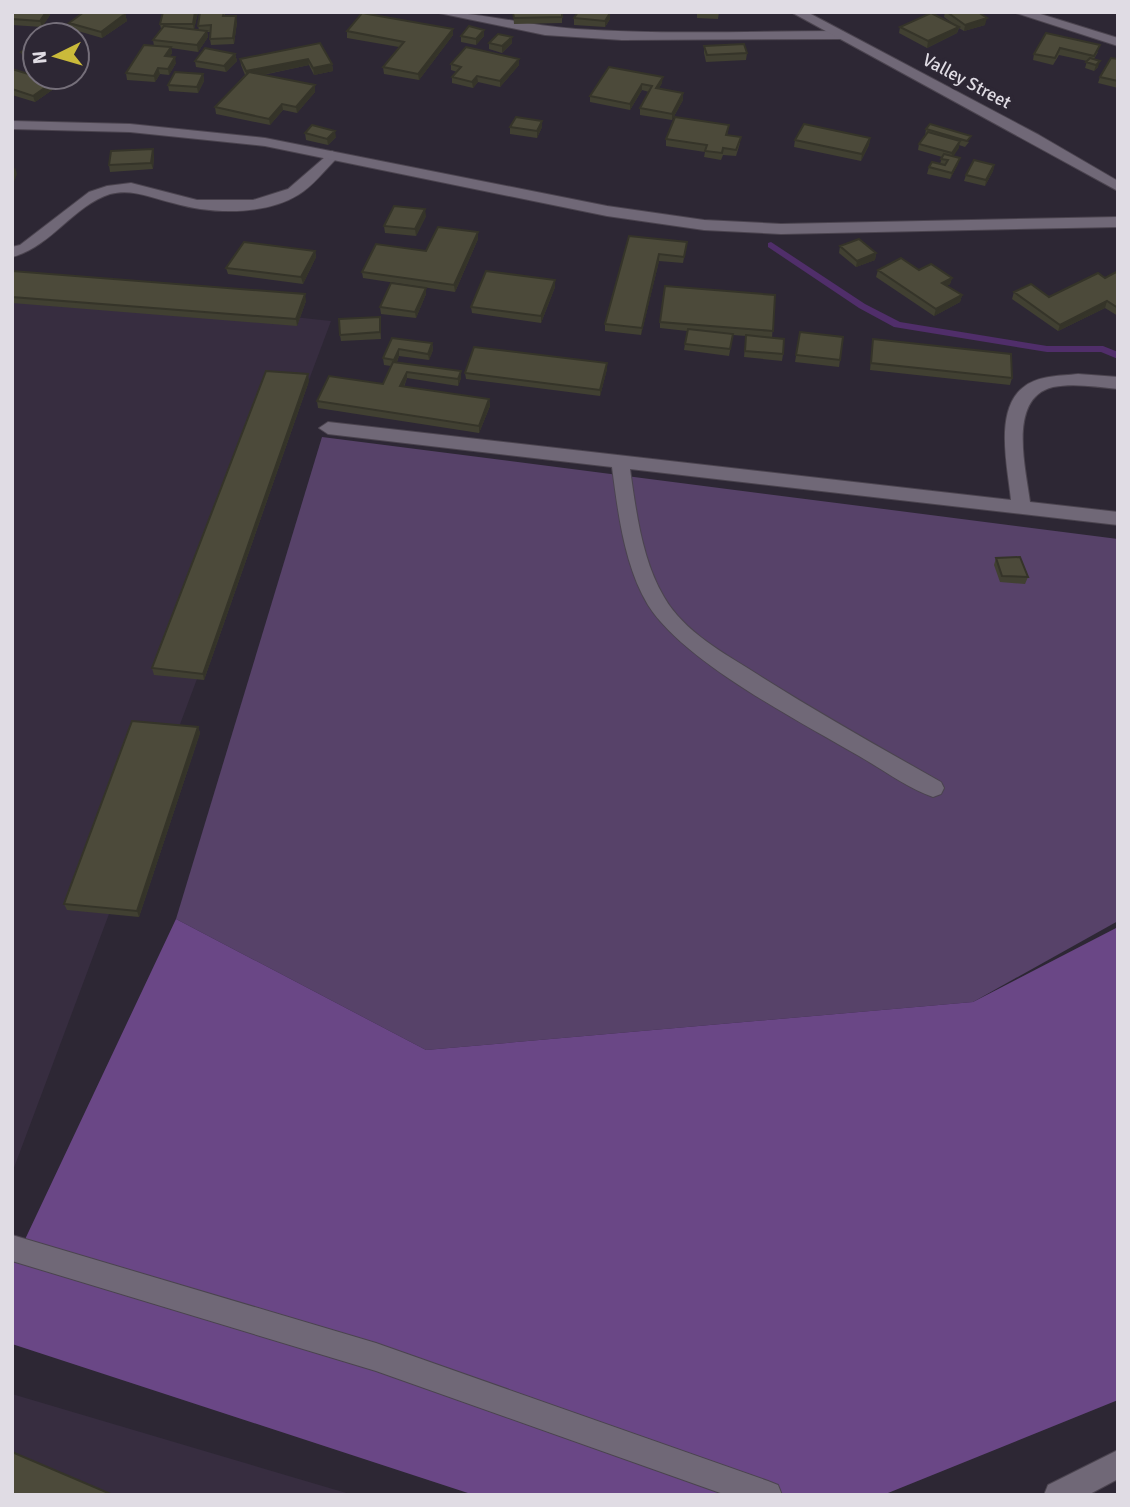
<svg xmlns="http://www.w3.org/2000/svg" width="1130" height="1507" font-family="Signika,sans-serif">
<rect width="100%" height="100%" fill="#2d2734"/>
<!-- built -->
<path fill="#372d40" d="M12 287 331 321 12 1173Z
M12 1394 353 1495H12Z"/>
<!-- green -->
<path fill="#574269" d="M322 437 1118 539V921L973 1002 426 1050 176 919Z"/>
<!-- forest -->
<path fill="#6a4786" d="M176 919 426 1050 973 1002 1118 927V1400L883 1495H474L12 1344V1267Z"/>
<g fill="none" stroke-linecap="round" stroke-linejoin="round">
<!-- stream -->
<path fill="#502e6a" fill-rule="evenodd" d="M771 242 865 304 900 322 1047 346H1103L1118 352V359L1101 352H1047L894 327 859 308 768 247V243Z"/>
<!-- lane casing -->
<g stroke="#4b444f" stroke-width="2">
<path id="lane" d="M332 151 339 155 337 158C325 170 312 187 298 195 264 216 210 214 173 203 152 198 132 188 110 194 73 206 51 247 12 257V247L20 245 89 192 107 186 131 183 197 200H253L288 189Z
M1078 374 1118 377V389C1097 387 1074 383 1053 387 1007 398 1026 469 1030 502L1118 512V525L630 469C636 511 642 560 664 597 684 632 724 653 757 674 817 712 879 747 941 782L944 788 941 794 933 797C907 788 882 769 859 756 799 721 684 662 648 605 624 565 618 512 612 467L328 434 319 428 328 422 1011 500C1008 468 993 408 1025 386 1040 375 1061 376 1078 374Z
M12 1235 376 1343 768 1481 778 1485 782 1495H726L376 1371 12 1261Z"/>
</g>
<!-- street casing -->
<g stroke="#4b444f" stroke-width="2">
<path id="street" d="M434 12C482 12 528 26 576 29 664 35 753 31 842 31L849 35 842 39 622 40 545 35Z
M1013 12H1034L1118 38V46Z
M12 121 130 124 265 138 607 206 704 220 781 224 1118 217V227L781 234 704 230 607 216 265 146 130 132 12 129Z"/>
</g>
<!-- secondary casing -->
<g stroke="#4b444f" stroke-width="2">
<path id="secondary" d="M791 12H807L1039 135 1118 181V191Z
M1118 1450V1479L1088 1495H1044L1048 1485Z"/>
</g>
<!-- lane -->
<use href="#lane" fill="#706877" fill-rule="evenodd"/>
<!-- street -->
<use href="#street" fill="#706877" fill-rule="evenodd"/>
<!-- secondary -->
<use href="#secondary" fill="#706877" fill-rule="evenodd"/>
</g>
<!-- wall -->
<path fill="#414032" d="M12 12H49L50 15 42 27 12 25Z
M163 12H198L194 29 199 30 198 26 200 12H225V16L237 22 234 44 211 45 210 39V32H207L208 37 198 52 171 48 172 53 170 56 176 63 169 75 160 74 155 82 127 80 126 73 154 46 153 40 161 29 160 24Z
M697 12H719L718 19 697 18Z
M945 12H978L985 25 964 31 959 28 957 33 927 48 899 33 900 27 955 25 944 17Z
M513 13H562V23L514 24Z
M610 13V19L605 27 574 25V18Z
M125 14 127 21 102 38 71 29 69 23Z
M453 29V35L419 80 384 74 383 67 399 47 347 38V31Z
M1046 33 1098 52 1094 59 1098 67 1094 71 1085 68 1087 61 1059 55 1053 65 1033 60 1034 54Z
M461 36H484L476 45 461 42Z
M512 37V43L502 53 489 49V43Z
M320 43 332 64 333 71 314 75 309 65 263 75 315 85V92L297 113 283 110 270 125 216 114 215 107 245 75 241 65 240 59Z
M35 44V63L23 58 21 52Z
M704 46 747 53 746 60 706 62 704 53Z
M235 54 237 61 226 72 196 67 195 61Z
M519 59V65L500 87 478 82 473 88 452 83V77L457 72 451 70V64Z
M1118 59V88L1098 83 1100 77Z
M609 67 662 83 659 88 683 100 672 120 640 115V108L649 92 642 90 630 110 590 102V96Z
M12 69 55 88 35 102 12 95Z
M203 74 204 81 198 93 169 91 168 85Z
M542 121V127L537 138 510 134V127Z
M930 124 969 142 965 147 959 145 953 156 958 164 950 179 927 174 929 167 940 164 942 157 918 150 919 144 925 136 926 129Z
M728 131 727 135 740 143 736 156 723 155 721 160 704 157 705 152 666 146V139Z
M305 133 336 137 328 145 306 140Z
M870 138 869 145 861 161 794 147 795 140Z
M154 155 153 169 110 172 109 165Z
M994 165 993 171 985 186 964 181 966 175Z
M426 216 416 236 385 233 384 226Z
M478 232V239L455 292 363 278 362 272 426 251Z
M629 236 687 242 683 263 659 261 641 335 605 331V324Z
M840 246 876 253 875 260 856 267 839 253Z
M315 251 316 257 303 284 228 274 226 268Z
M878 270H919L952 278 950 284 947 286 962 295 960 302 934 316 876 277Z
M12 271 306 301 297 326 12 303Z
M1118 271V316L1105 308 1058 331 1012 299 1014 292 1049 297 1105 278Z
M555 280V287L541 323 472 313 471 307Z
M426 288V294L416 318 381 314 380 307Z
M775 295 772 338 783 354 782 361 744 357 746 336 733 335 729 356 684 350 687 331 660 328V322Z
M380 324 381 339 341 341 340 335Z
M800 332 843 337 839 367 795 362Z
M392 338 432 343 433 350 429 360 399 356 397 362 461 371V378L458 386 407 378 404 387 489 399 490 406 479 433 318 408 317 401 383 384 391 366 384 365 383 358Z
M873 339 1012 378 1010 385 870 370Z
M607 363V369L600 396 466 379 465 373Z
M309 381 204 680 154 675 152 668Z
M996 558 1028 577 1025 584 1000 582 994 565Z
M198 727 200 733 139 917 67 910 64 904Z"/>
<!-- shaded-wall -->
<path fill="#353429" d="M46 12H49L50 15 42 27 40 21Z
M195 12H198L194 30 193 24Z
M610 13V19L605 27V21Z
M125 14 127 21 102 38 101 32Z
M236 16 237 22 234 44 233 38Z
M987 18 985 25 964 31 965 25Z
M959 27 957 33 927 48 928 41Z
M453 29V35L419 80 418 74Z
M484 30V36L476 45V39Z
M207 31 208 37 198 52 197 45Z
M512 37V43L502 53V46Z
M171 47 172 53 167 62 165 56Z
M235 54 237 61 226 72 224 66Z
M175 57 176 63 169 75 168 69Z
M308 59 309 65 247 78 246 71Z
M519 59V65L500 87V81Z
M1100 61 1098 67 1094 71 1096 65Z
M332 64 333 71 314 75 313 68Z
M158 68 160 74 155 82 154 76Z
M203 74 204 81 198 93 197 87Z
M477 76 478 82 473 88 472 82Z
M663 77 662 83 656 94V88Z
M53 82 55 88 35 102 33 96Z
M642 84V90L630 110V104Z
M315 85V92L297 113 296 107Z
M683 93V100L672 120V114Z
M282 104 283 110 270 125 269 119Z
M542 121V127L537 138V131Z
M335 131 336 137 328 145 327 139Z
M870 138 869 145 861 161 862 154Z
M960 141 959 148 951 160 952 153Z
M153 149 154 155 153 169 151 163Z
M960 158 958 164 950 179 952 173Z
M994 165 993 171 985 186 986 180Z
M15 167 17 174 12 187V175Z
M425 209 426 216 416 236 415 229Z
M478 232V239L455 292 454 285Z
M315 251 316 257 303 284 301 277Z
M876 253 875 260 856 267 857 261Z
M659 254V261L641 335 642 328Z
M952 278 950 284 941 289 942 283Z
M555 280V287L541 323V316Z
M426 288V294L416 318 415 312Z
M305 294 306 301 297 326 296 319Z
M962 295 960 302 934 316 936 309Z
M1107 301 1105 308 1058 331 1060 325Z
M432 343 433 350 429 360 428 354Z
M399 349V356L395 366 394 360Z
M607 363V369L600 396V390Z
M461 371V378L458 386V379Z
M407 372V378L401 393 400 386Z
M308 374 309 381 204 680 203 674Z
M489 399 490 406 479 433V426Z
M198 727 200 733 139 917 137 911Z"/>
<!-- building -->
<path fill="#4c4a3a" stroke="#353429" stroke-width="2" d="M12 12H46L40 21 12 19Z
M84 12H118L125 14 101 32 69 23Z
M163 12H195L193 24H160Z
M200 12H224L223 16H236L233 38 210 39 211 25 198 26Z
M548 12V13H562V17L514 18 513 13Z
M578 12H608L610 13 605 21 574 18Z
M947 12H978L987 18 965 25Z
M362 13 453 29 418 74 383 67 404 42 347 31Z
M931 13 959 27 928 41 900 27Z
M164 26 207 31 197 45 153 40Z
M469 26 484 30 476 39 461 36Z
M1046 33 1100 45 1094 56 1060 48 1055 58 1034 54Z
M498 34 512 37 502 46 489 43Z
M320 43 332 64 313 68 308 59 246 71 240 59Z
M35 44V57L21 52Z
M744 44 747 53 707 55 704 46Z
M144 45 171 47 165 56 175 57 168 69 158 68 154 76 126 73Z
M466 47 519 59 500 81 477 76 472 82 452 77 461 67 451 64Z
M205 48 235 54 224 66 195 61Z
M1090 58 1100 61 1096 65 1086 62Z
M1111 58 1118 59V81L1100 77Z
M609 67 663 77 656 88 683 93 672 114 640 108 652 86 642 84 630 104 590 96Z
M12 69 35 76V77H39L53 82 33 96 12 89Z
M175 72 203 74 197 87 168 85Z
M249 72 315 85 296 107 282 104 269 119 215 107Z
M516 117 542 121 537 131 510 127Z
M675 117 729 125 726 135 741 137 736 150 723 148 722 153 705 151 707 145 666 139Z
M804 124 870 138 862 154 795 140Z
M930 124 971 136 967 141 926 129Z
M312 125 335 131 327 139 305 133Z
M928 132 960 141 952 153 919 144Z
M153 149 151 163 109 165 111 151Z
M944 154 960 158 952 173 929 167 932 162 945 165 948 160 941 159Z
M974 160 994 165 986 180 966 175Z
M394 206 425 209 415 229 384 226Z
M438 227 478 232 454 285 362 272 376 244 426 251Z
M629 236 687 242 684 257 659 254 642 328 605 324Z
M859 239 876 253 857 261 840 246Z
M244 242 315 251 301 277 226 268Z
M901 258 919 270 931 264 952 278 942 283 962 295 936 309 878 270Z
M12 271 305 294 296 319 12 297Z
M486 271 555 280 541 316 471 307Z
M1118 271V308L1107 301 1060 325 1014 292 1031 284 1049 297 1098 273 1105 278Z
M391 283 426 288 415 312 380 307Z
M665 286 775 295 773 331 660 322Z
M380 317V332L340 335 339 319Z
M688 329 733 334 730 349 685 344Z
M800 332 843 337 840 360 796 355Z
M746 335 784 339 783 354 745 351Z
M392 338 432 343 428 354 399 349 394 360 383 358Z
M873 339 1011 354 1012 378 871 363Z
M474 347 607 363 600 390 465 373Z
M393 362 461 371 458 379 407 372 400 386 489 399 479 426 317 401 329 376 383 384Z
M266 371 308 374 203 674 152 668Z
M1020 557 1028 577 1002 576 996 558Z
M132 721 198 727 137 911 64 904Z
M12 1452 113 1495H12Z"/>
<g text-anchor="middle" stroke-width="7" stroke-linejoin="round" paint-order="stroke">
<!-- far-street labels -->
<g font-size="18" fill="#e0dce4" stroke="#2d2734">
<text transform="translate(967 81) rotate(28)" y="6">Valley Street</text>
</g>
</g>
<!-- border -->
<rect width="1130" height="1507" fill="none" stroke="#e0dce4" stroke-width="28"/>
<!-- north arrow -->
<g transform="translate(56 56) rotate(265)"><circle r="33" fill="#2d2734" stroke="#756f7a" stroke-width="2"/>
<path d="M0-5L12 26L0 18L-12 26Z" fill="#caba3a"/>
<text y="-10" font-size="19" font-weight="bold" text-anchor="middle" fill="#e0dce4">N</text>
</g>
</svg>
